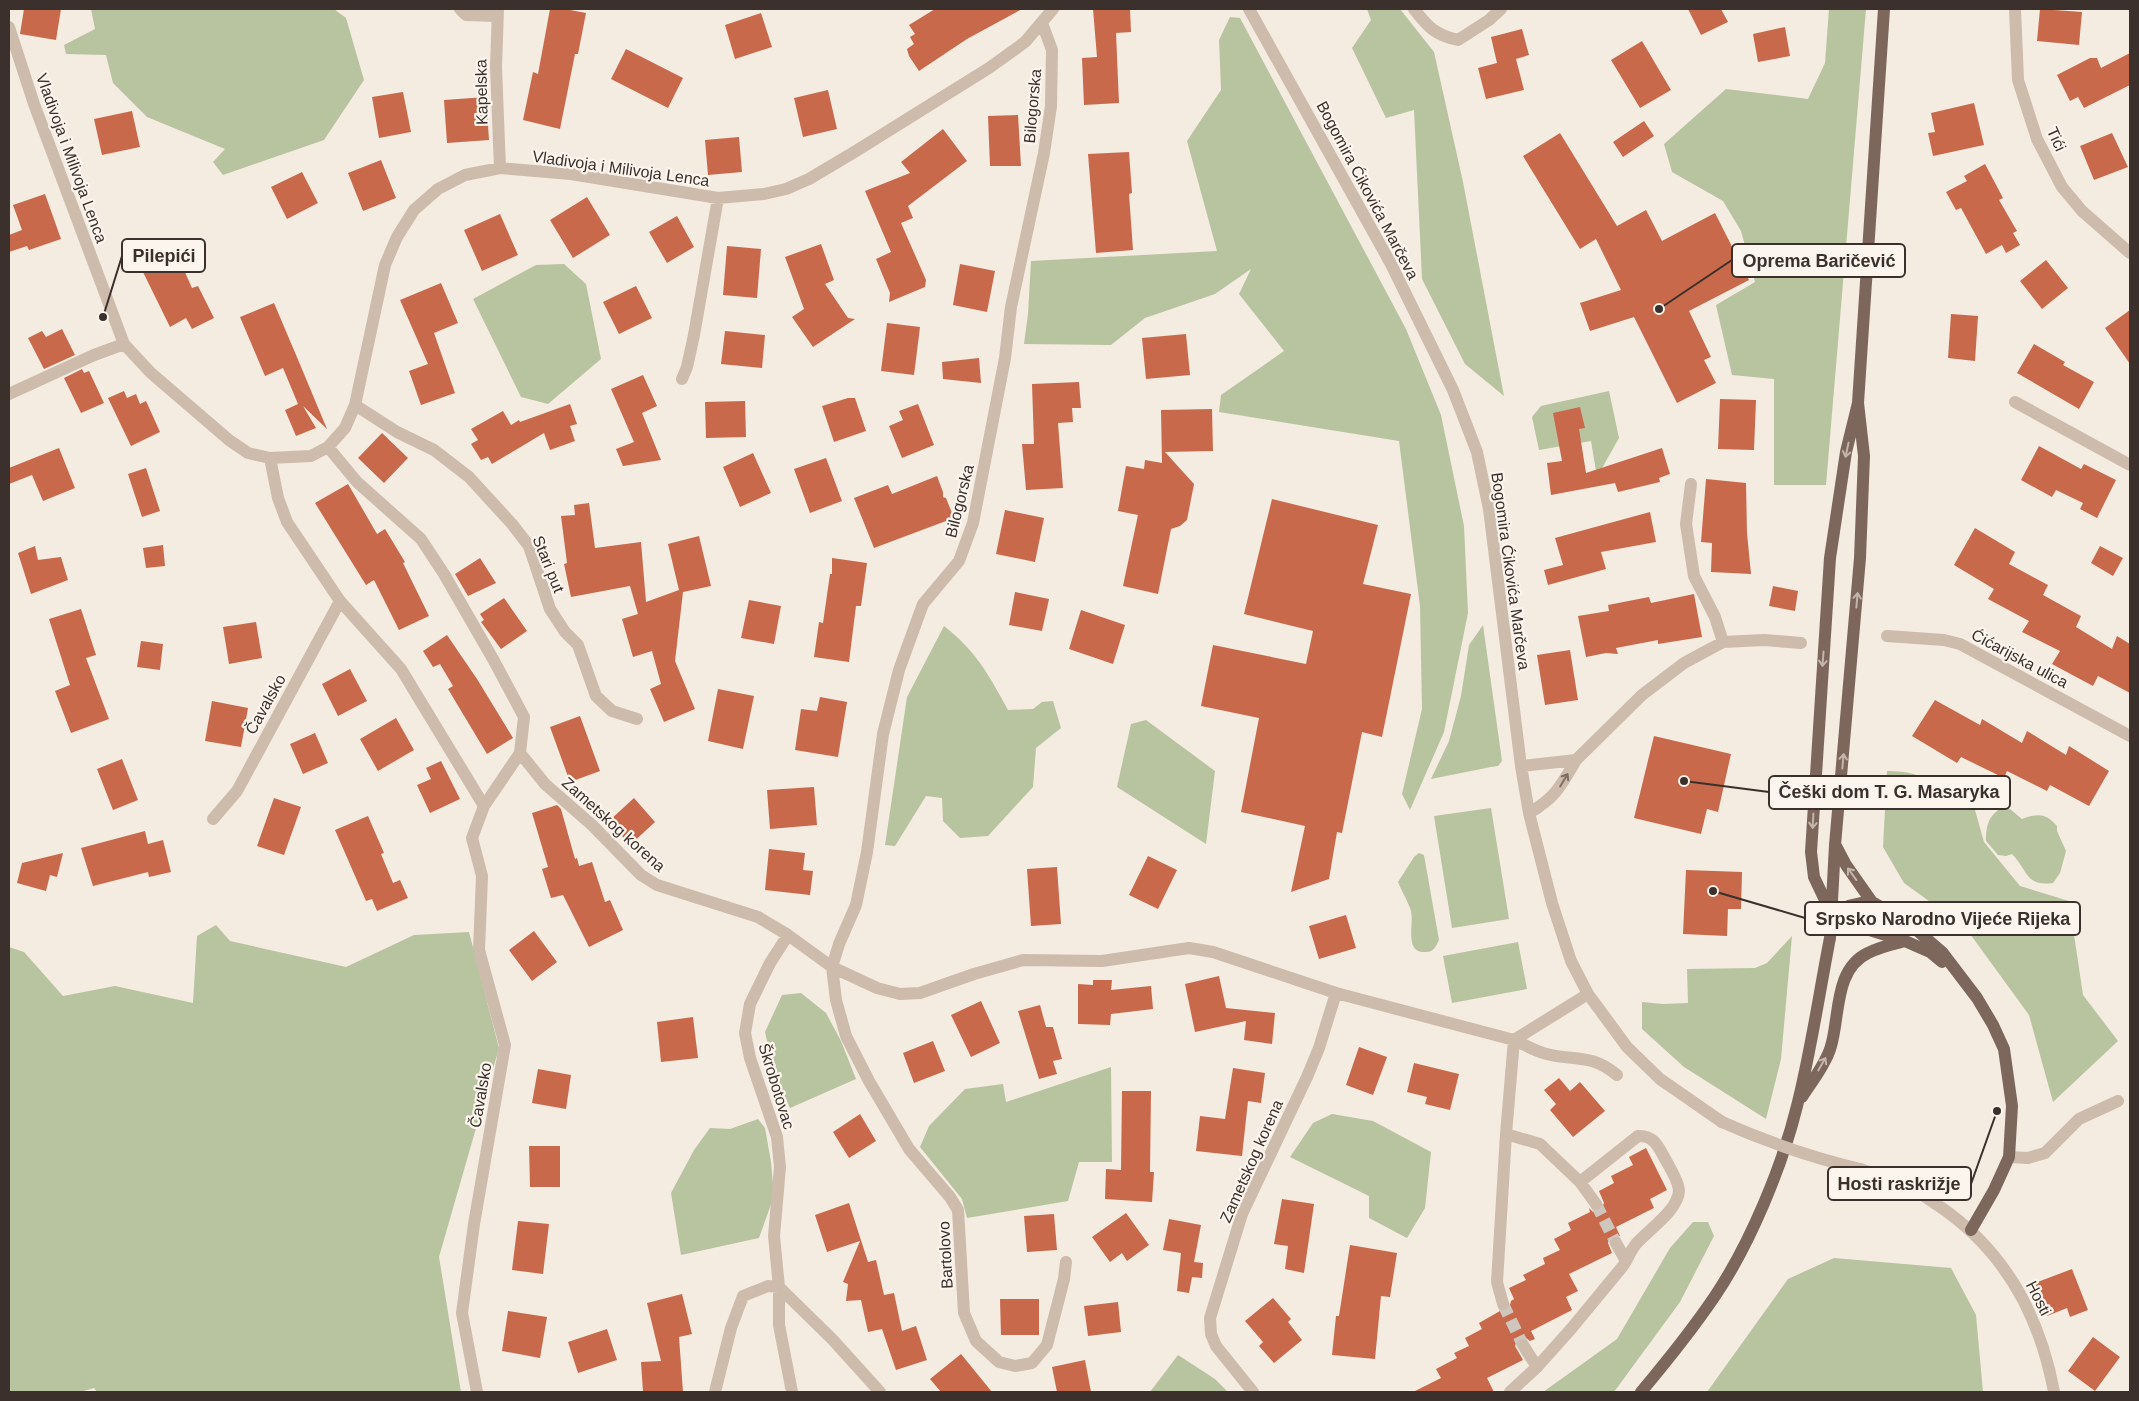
<svg xmlns="http://www.w3.org/2000/svg" width="2139" height="1401" font-family="Helvetica,sans-serif">
<rect width="100%" height="100%" fill="#f4ebe1"/>
<!-- green -->
<path fill="#b8c4a0" d="M91 9H334L346 18 364 80 324 140 223 175 213 162 225 149 147 117 113 83 106 55 66 54 64 45 95 29Z
M1367 9H1400L1434 52 1463 182 1504 396 1465 364 1422 279 1414 110 1386 118 1352 48 1371 20Z
M1829 9H1866L1826 485H1774V379L1732 375 1716 305 1755 282 1741 231 1723 201 1672 172 1664 144 1726 89 1808 99 1825 63Z
M1230 17 1240 18 1406 329 1441 415 1464 526 1468 613 1444 732 1410 810 1402 794 1422 709 1420 606 1399 441 1219 412 1221 395 1284 351 1239 294 1251 269 1215 294 1145 318 1111 345 1024 344 1028 314 1031 261 1217 251 1187 141 1221 90 1219 40Z
M564 264 586 284 601 359 548 404 521 397 473 299 536 265Z
M1609 391 1619 438 1597 477 1591 441 1539 450 1532 417 1541 406Z
M1483 625 1502 761 1498 766 1491 767 1431 779 1449 741 1461 696 1469 645Z
M944 626C976 651 989 675 1008 710L1033 709 1042 702 1053 701 1061 728 1036 748 1033 787 988 836 960 838 943 821 942 798 926 796 895 846 885 845 907 697Z
M1146 720 1215 771 1206 844 1117 787 1131 724Z
M1887 771C1920 770 1945 787 1973 803L1984 842 2020 886 2069 901 2083 995 2118 1041 2053 1102 2029 1015 1965 927 1904 883 1883 847Z
M1491 808 1509 919 1452 928 1434 816Z
M2002 808 2010 809 2022 819C2038 813 2046 813 2057 826V831L2066 851 2060 873 2053 883C2025 887 2028 870 2012 854L2006 856 1998 855 1986 841C1986 827 1988 815 2002 808Z
M1419 853 1424 855 1439 940C1436 946 1434 952 1426 952 1404 954 1414 924 1411 911 1408 901 1402 892 1398 882L1414 857Z
M216 925 230 941 346 967 414 935 469 932 499 1048 439 1257 461 1392H97L94 1388 80 1392H9V947L24 952 63 996 115 986 193 1003 197 936Z
M1792 936 1781 1059 1766 1119 1684 1067 1642 1029V1002L1663 1004 1688 1003 1687 969 1755 968 1767 963Z
M1518 942 1527 989 1452 1003 1443 956Z
M801 993 826 1013 841 1041 856 1079 790 1108 774 1071 765 1032 782 995Z
M1111 1067 1112 1162H1079L1068 1201 967 1218 962 1199 920 1147 929 1126 965 1089 1003 1084 1006 1102Z
M1332 1114 1373 1121 1431 1152 1425 1208 1407 1238 1369 1218V1196L1290 1157 1313 1123Z
M758 1119 765 1128 771 1162 774 1196 759 1238 681 1255 671 1193 694 1150 710 1128 730 1129Z
M1693 1222H1708L1714 1236 1680 1302 1614 1392H1543L1617 1339 1670 1248Z
M1834 1258 1951 1268 1976 1315 1983 1392H1707L1788 1279Z
M1178 1355 1215 1379 1228 1392H1150Z"/>
<!-- building -->
<path fill="#c8694b" d="M24 9H61L56 40 20 34Z
M550 9H565L586 13 578 54H575L560 129 523 120 533 72 538 74Z
M935 9H1022L967 39 919 71 909 56 907 49 914 44 910 37 915 34 909 25Z
M1093 9H1130L1131 32 1116 33 1119 103 1084 105 1082 58 1097 57Z
M1688 9H1721L1728 22 1701 35Z
M2040 9 2082 12 2079 45 2037 41Z
M761 13 772 47 735 59 725 25Z
M1785 27 1790 56 1758 62 1753 34Z
M1522 29 1529 55 1516 59 1524 90 1486 99 1478 68 1497 63 1491 37Z
M1642 41 1671 90 1640 108 1611 60Z
M626 49 683 78 668 108 611 79Z
M2130 53V85L2084 108 2078 97 2070 101 2057 75 2090 58H2097L2101 68Z
M828 90 837 129 803 137 794 98Z
M403 92 411 132 379 138 372 97Z
M486 97 489 140 447 143 444 100Z
M1974 103 1984 145 1933 156 1928 133 1935 132 1931 113Z
M132 111 140 147 102 155 94 119Z
M1018 115 1021 166H990L988 116Z
M1644 121 1654 136 1623 157 1613 142Z
M943 129 967 161 908 206 913 218 901 223 926 280 925 287 889 302 890 293 876 259 891 252 865 191 910 173 901 162Z
M1560 133 1617 226 1646 210 1662 241 1715 213 1749 280 1689 311 1711 357 1704 360 1716 383 1677 403 1634 317 1590 331 1580 303 1621 290 1596 239 1580 249 1523 156Z
M2112 133 2128 167 2094 180 2080 146Z
M739 137 742 172 708 175 705 140Z
M1129 152 1132 193 1129 194 1133 250 1096 253 1088 154Z
M381 160 396 198 363 211 348 173Z
M1985 164 2003 198 1999 200 2017 231 2013 233 2020 245 2006 253 2002 245 1986 254 1961 208 1956 210 1946 192 1967 181 1964 176Z
M302 172 318 203 287 219 271 187Z
M45 194 61 239 29 250 27 246 9 252V235L22 230 13 205Z
M587 197 610 235 573 258 550 220Z
M500 214 518 255 482 271 464 230Z
M677 216 694 247 667 263 649 232Z
M821 244 834 280 825 284 848 318 855 319 813 347 792 317 804 309 785 257Z
M727 246 761 249 757 298 723 295Z
M2046 260 2068 288 2042 309 2020 281Z
M162 261 165 268 180 261 192 288 198 286 214 318 192 329 186 318 170 327 142 270Z
M960 264 995 271 987 312 953 305Z
M441 283 458 323 434 333 455 393 421 405 409 371 428 364 400 300Z
M636 286 652 318 619 334 603 302Z
M274 303 299 362 327 429 303 406 316 428 296 436 285 410 298 404 283 368 265 376 240 317Z
M2130 310V364L2105 328Z
M1951 314 1978 316 1975 361 1948 358Z
M887 323 920 327 914 375 881 371Z
M62 329 75 355 44 369 28 338 42 331 46 337Z
M725 331 765 335 762 368 721 364Z
M1186 334 1190 375 1146 379 1142 338Z
M2034 344 2065 362 2063 365 2094 382 2079 409 2017 373Z
M979 358 981 383 943 379 942 362Z
M82 369 84 373 89 371 104 403 81 413 64 378Z
M643 375 657 406 642 413 661 460 623 466 616 449 634 442 611 389Z
M1079 382 1081 408H1072L1073 422 1058 423 1063 488 1026 490 1022 444H1034L1032 384Z
M124 391 127 398 136 394 140 404 146 401 160 432 131 446 108 398Z
M848 398H855L866 431 834 442 822 406Z
M1720 399 1756 400 1754 450 1718 449Z
M745 401 746 437 706 438 705 402Z
M570 404 577 424 570 426 575 441 550 450 544 433 492 464 488 457 481 460 471 444 478 440 471 429 503 411 511 425 519 420 520 422Z
M918 404 934 445 902 458 889 426 903 420 899 411Z
M1580 407 1585 428 1579 429 1586 473 1662 448 1670 474 1659 478 1660 482 1618 492 1615 483 1551 495 1547 463 1562 461 1553 413Z
M1212 409 1213 451 1165 452 1194 484 1187 520 1180 526 1171 529 1158 594 1123 586 1138 515 1118 511 1126 466 1144 469 1145 460 1162 463 1161 410Z
M382 433 408 458 384 483 358 458Z
M2039 446 2081 469 2084 464 2116 480 2097 518 2080 509 2083 503 2056 490 2052 497 2021 480Z
M59 448 75 488 43 501 32 475 9 484V468Z
M753 453 771 493 740 507 723 467Z
M826 458 842 501 810 513 794 469Z
M146 468 160 511 142 517 128 474Z
M937 476 943 492V497L946 498 954 518 874 548 854 498 888 485 892 494Z
M1706 479 1746 483 1747 533 1751 574 1711 572 1712 543 1701 542Z
M348 484 377 534 385 529 405 562 403 563 429 616 399 630 374 580 366 585 315 503Z
M1272 499 1378 525 1363 584 1411 594 1382 737 1362 732 1342 833 1337 832 1329 879 1291 892 1305 826 1241 812 1259 718 1201 706 1213 645 1306 664 1313 631 1244 614Z
M589 503 595 548 641 542 646 602 679 590 668 544 699 536 711 586 683 592 675 661 695 709 664 722 650 689 661 684 652 651 633 657 622 619 638 614 630 586 571 597 564 564 567 563 561 516 575 515 574 505Z
M1005 510 1044 518 1035 562 996 554Z
M1650 512 1656 542 1601 552 1606 569 1548 585 1544 570 1563 565 1555 538Z
M1975 528 2015 552 2009 564 2048 585 2043 595 2081 616 2076 627 2112 649 2117 636 2130 644V693L2098 676 2093 686 2052 664 2060 651 2022 632 2029 621 1988 599 1994 589 1954 565Z
M163 545 165 566 146 568 143 548Z
M35 546 38 560 61 557 68 580 31 594 18 553Z
M2100 546 2123 558 2113 576 2091 563Z
M480 558 496 583 468 596 455 574Z
M832 558 867 563 861 606H856L849 662 814 657 819 622 823 623 830 574H832Z
M1773 586 1798 591 1795 611 1769 606Z
M1015 592 1049 599 1042 631 1009 625Z
M1694 594 1702 637 1658 644V640L1616 648 1618 654 1606 653 1586 657 1578 616 1609 611 1608 605 1649 597 1651 603Z
M504 598 527 631 501 649 481 622 484 620 480 614Z
M749 600 781 606 774 644 741 638Z
M81 609 96 655 86 658 109 719 71 733 55 691 70 685 49 619Z
M1081 610 1125 625 1113 664 1069 649Z
M256 622 262 658 229 664 223 627Z
M447 635 477 679 513 738 487 754 448 689 453 686 440 664 433 667 423 651Z
M141 641 163 644 160 670 137 667Z
M1570 650 1578 700 1545 705 1537 655Z
M350 669 367 701 338 716 322 684Z
M718 689 754 696 743 749 708 741Z
M820 697 847 702 838 757 795 750 801 709 817 711Z
M1935 700 1980 725 1982 719 2022 743 2027 731 2066 755 2069 746 2109 771 2089 806 2050 785 2047 791 2007 771 2004 778 1961 757 1957 763 1912 736Z
M212 701 248 708 241 747 205 741Z
M580 716 600 771 570 782 550 727Z
M396 718 414 750 378 771 360 739Z
M315 733 328 763 303 774 290 744Z
M1654 736 1731 754 1718 812 1707 809 1701 834 1634 818Z
M122 759 138 800 113 810 97 769Z
M441 761 460 799 430 813 417 785 431 779 426 768Z
M814 787 817 825 770 829 767 790Z
M274 798 301 807 284 855 257 846Z
M634 798 655 822 630 845 609 821Z
M557 805 561 809 575 859 577 858 579 866 592 862 605 902 610 900 623 930 589 947 563 895 551 898 542 869 548 867 532 813Z
M368 816 384 853 381 854 393 883 400 880 408 898 377 911 372 899 366 901 335 830Z
M145 831 148 844 163 840 171 872 149 877 148 872 93 886 81 848Z
M769 849 805 853 803 870 813 871 810 895 765 890Z
M63 853 57 877 50 875 46 891 17 883 22 863Z
M1148 856 1177 870 1158 909 1129 895Z
M1057 867 1061 924 1031 926 1027 869Z
M1686 870 1742 872 1741 909H1728L1727 936 1683 934Z
M1346 915 1356 948 1319 959 1309 926Z
M534 931 557 962 532 981 509 950Z
M1219 976 1226 1008 1275 1013 1272 1044 1244 1040 1246 1021 1195 1032 1185 984Z
M1093 980H1112L1111 990 1151 986 1153 1009 1111 1014 1110 1025 1078 1024V984L1093 985Z
M981 1001 1000 1043 971 1057 951 1015Z
M1040 1005 1046 1027H1053L1062 1059 1053 1061 1057 1074 1039 1079 1018 1011Z
M693 1017 698 1058 661 1062 657 1022Z
M933 1041 945 1071 914 1083 903 1053Z
M1359 1047 1387 1057 1373 1095 1346 1085Z
M1414 1063 1459 1074 1450 1110 1425 1104 1427 1097 1407 1092Z
M1233 1068 1265 1073 1261 1103 1248 1101 1242 1156 1196 1151 1200 1116 1225 1119Z
M538 1069 571 1075 566 1109 532 1103Z
M1559 1078 1570 1091 1580 1082 1605 1111 1573 1137 1550 1110 1556 1104 1544 1090Z
M1122 1091H1151L1150 1172H1154L1152 1202 1105 1199 1106 1169 1121 1170Z
M860 1114 876 1141 849 1158 833 1132Z
M529 1146H560V1187H530Z
M1646 1148 1667 1190 1650 1199 1654 1208 1616 1227 1620 1236H1613L1609 1239 1608 1243 1612 1253 1569 1274 1578 1291 1566 1297 1572 1310 1531 1331 1535 1339 1530 1341 1526 1338H1518L1515 1346 1523 1360 1487 1378 1494 1392H1413L1441 1378 1436 1369 1457 1358 1454 1353 1469 1346 1465 1338 1482 1329 1479 1323 1500 1311 1505 1312 1509 1309 1511 1301 1514 1299 1509 1288 1526 1280 1523 1275 1545 1264 1543 1258 1560 1250 1554 1239 1571 1230 1568 1223 1590 1212 1589 1208 1593 1212 1601 1210 1604 1203 1599 1191 1614 1183 1611 1176 1633 1165 1629 1157Z
M1282 1199 1314 1204 1304 1273 1285 1269 1288 1246 1274 1244Z
M849 1203 868 1262 876 1260 884 1295 894 1293 902 1331 916 1326 927 1360 896 1370 882 1329 868 1332 861 1300 846 1301 848 1284 843 1282 860 1241 827 1252 815 1215Z
M1126 1213 1149 1245 1127 1261 1122 1253 1110 1262 1092 1237Z
M1054 1214 1057 1250 1027 1252 1024 1216Z
M1169 1219 1201 1225 1194 1262 1203 1263 1202 1278 1192 1277 1189 1293 1177 1291 1181 1253 1163 1250Z
M518 1221 549 1224 543 1274 512 1270Z
M1350 1245 1397 1253 1390 1297 1381 1296 1375 1359 1332 1355 1336 1316H1339Z
M2072 1269 2088 1310 2070 1317 2067 1308 2047 1316 2035 1283Z
M682 1294 692 1334 679 1337 683 1392H643L641 1362 661 1361 647 1303Z
M1273 1298 1291 1319 1288 1322 1302 1340 1274 1363 1259 1346 1263 1342 1245 1321Z
M1000 1299H1039V1335H1001Z
M1118 1302 1121 1332 1088 1336 1084 1306Z
M508 1311 547 1317 540 1358 502 1351Z
M607 1329 617 1360 578 1373 568 1342Z
M2093 1337 2120 1357 2095 1391 2068 1371Z
M961 1354 992 1392H941L930 1379Z
M1085 1360 1091 1392H1057L1052 1367Z"/>
<g fill="none" stroke-linecap="round" stroke-linejoin="round">
<!-- minor-tunnel -->
<path stroke="#cfc6bd" stroke-width="12" stroke-dasharray="12 6" stroke-linecap="butt" d="M1596 1204 1616 1243
M1503 1304 1523 1345"/>
<!-- minor -->
<path stroke="#cdbbac" stroke-width="12" d="M460 9 466 15 497 16
M498 9 496 67 500 168
M1249 9 1391 264 1453 390 1477 452 1489 509 1521 766 1529 813 1552 903 1571 961 1588 994 1627 1047 1660 1079 1722 1122
M1414 9C1428 27 1435 35 1458 40L1489 20 1501 9
M2015 9 2018 80 2037 139 2062 187 2082 211 2130 253
M1042 23 1052 50 1051 106 1044 153 1011 307 1005 358 973 523 959 561 923 604 899 670 883 734 867 852 856 905 839 944 832 967 836 1000 846 1036 869 1081 909 1149 950 1197 958 1210 964 1313 976 1341 999 1362 1015 1366 1032 1363 1047 1345 1064 1279 1066 1262
M9 27 34 104 124 344 151 373 229 440 248 453 270 458 311 456 328 447 345 428 355 405 385 265 397 237 414 210 438 189 465 175 500 168 571 174 718 198 764 194 786 189 809 179 856 151 989 68 1025 42 1053 9
M682 379 687 367 694 335 718 198
M9 394 94 355 124 344
M2015 402 2130 465
M355 405 397 432 434 450 469 477 512 524 529 546 550 609 565 632 578 645 596 696 612 711 637 719
M328 447 357 482 421 539 444 574 493 659 524 717 520 753 545 784 592 825 641 875 657 885 758 917 788 935 832 967 877 988 900 994 920 993 974 974 1023 960 1102 961 1189 948 1213 952 1336 993 1514 1040 1588 994
M270 458 278 498 287 522 340 601 401 669 484 806 472 838 482 876 479 950 505 1045 474 1224 462 1313 477 1392
M1691 484 1686 524 1694 576 1715 617 1723 642
M1887 636 1944 640 1960 644 2130 736
M1576 760 1642 695 1684 663 1723 642 1764 640 1801 643
M1521 766 1576 760C1561 786 1555 798 1529 813
M484 806 520 753
M213 819 237 791 340 601
M788 935 770 963 750 1004 745 1033 750 1058 777 1137 780 1167 774 1236 779 1287V1325L792 1392
M1506 1134 1540 1144 1580 1182 1596 1204
M2009 1157 2028 1158 2045 1153 2079 1119 2118 1101
M1860 1169C1877 1175 1894 1180 1910 1188 1920 1193 1930 1200 1939 1206 2004 1250 2040 1316 2054 1392
M1580 1182 1638 1136C1652 1135 1657 1144 1663 1155 1668 1165 1678 1179 1679 1190 1679 1210 1648 1230 1636 1244 1632 1249 1629 1255 1626 1261
M1503 1304 1497 1282 1506 1134 1514 1040C1523 1044 1533 1050 1543 1053 1573 1062 1589 1052 1617 1075
M1523 1345 1537 1367 1571 1329 1623 1266 1626 1261 1616 1243
M715 1392 731 1328 743 1296 768 1286 779 1287 833 1340 880 1392
M1253 1392 1216 1346 1211 1334 1210 1318 1242 1214 1307 1077 1319 1048 1336 993
M1510 1392 1537 1367"/>
<!-- major -->
<path stroke="#7d675c" stroke-width="12" d="M1884 9 1858 403 1846 452 1830 558 1811 852 1814 877 1832 915 1863 928 1905 941
M1836 846 1846 865 1872 902 1906 921 1942 952 1977 998 1993 1025 2004 1049 2012 1106 2009 1157 1994 1190 1971 1230
M1832 915C1845 906 1857 902 1872 902
M1802 1097C1811 1083 1827 1062 1831 1046 1840 1016 1834 969 1868 953 1879 947 1893 944 1905 941L1930 952 1942 962
M1641 1392C1667 1361 1692 1330 1715 1296 1750 1244 1782 1167 1797 1106 1811 1051 1819 994 1830 938L1835 845 1860 558 1864 456 1858 403"/>
<!-- minor-bridge -->
<path stroke="#cdbbac" stroke-width="12" d="M1722 1122C1769 1143 1810 1157 1860 1169"/>
</g>
<!-- one-way arrows -->
<defs><path id="oneway-shaft" d="M-6 0H5M1.5-3L5.5 0L1.5 3" fill="none" stroke-width="1.6" stroke-linecap="round" stroke-linejoin="round" transform="scale(1.25)"/></defs>
<g stroke="#c2b5ac">
<use href="#oneway-shaft" transform="translate(1847 450) rotate(102)"/>
<use href="#oneway-shaft" transform="translate(1857 600) rotate(-85)"/>
<use href="#oneway-shaft" transform="translate(1823 659) rotate(94)"/>
<use href="#oneway-shaft" transform="translate(1843 761) rotate(-85)"/>
<use href="#oneway-shaft" transform="translate(1813 821) rotate(93)"/>
<use href="#oneway-shaft" transform="translate(1852 874) rotate(-126)"/>
<use href="#oneway-shaft" transform="translate(1822 1064) rotate(-60)"/>
</g>
<use stroke="#7d6f65" href="#oneway-shaft" transform="translate(1564 780) rotate(-59)"/>
<g text-anchor="middle" stroke-width="4.5" stroke-linejoin="round" paint-order="stroke">
<!-- street labels -->
<g font-size="16" fill="#3b302b" stroke="#fbf5ee">
<text transform="translate(481 92) rotate(-91)" y="6">Kapelska</text>
<text transform="translate(1032 106) rotate(-85)" y="6">Bilogorska</text>
<text transform="translate(2057 139) rotate(66)" y="6">Tići</text>
<text transform="translate(72 158) rotate(70)" y="6">Vladivoja i Milivoja Lenca</text>
<text transform="translate(621 168) rotate(8)" y="6">Vladivoja i Milivoja Lenca</text>
<text transform="translate(1368 190) rotate(62)" y="6">Bogomira Ćikovića Marčeva</text>
<text transform="translate(959 501) rotate(-76)" y="6">Bilogorska</text>
<text transform="translate(549 564) rotate(68)" y="6">Stari put</text>
<text transform="translate(1511 571) rotate(82)" y="6">Bogomira Ćikovića Marčeva</text>
<text transform="translate(2020 658) rotate(28)" y="6">Ćićarijska ulica</text>
<text transform="translate(265 704) rotate(-61)" y="6">Čavalsko</text>
<text transform="translate(614 824) rotate(42)" y="6">Zametskog korena</text>
<text transform="translate(777 1086) rotate(73)" y="6">Škrobotovac</text>
<text transform="translate(480 1095) rotate(-80)" y="6">Čavalsko</text>
<text transform="translate(1251 1161) rotate(-66)" y="6">Zametskog korena</text>
<text transform="translate(945 1255) rotate(-93)" y="6">Bartolovo</text>
<text transform="translate(2039 1298) rotate(63)" y="6">Hosti</text>
</g>
</g>
<!-- callouts -->
<path fill="none" stroke="#3b302b" stroke-width="2" d="M103 317L122 256M1659 309L1732 260M1684 781L1769 792M1713 891L1805 918M1997 1111L1971 1184"/>
<g fill="#3b302b" stroke="#fbf5ee" stroke-width="2">
<circle cx="103" cy="317" r="5"/>
<circle cx="1659" cy="309" r="5"/>
<circle cx="1684" cy="781" r="5"/>
<circle cx="1713" cy="891" r="5"/>
<circle cx="1997" cy="1111" r="5"/>
</g>
<g fill="#fbf5ee" stroke="#3b302b" stroke-width="2">
<rect x="122" y="239" width="83" height="33" rx="5"/>
<rect x="1732" y="244" width="173" height="33" rx="5"/>
<rect x="1769" y="776" width="241" height="33" rx="5"/>
<rect x="1805" y="902" width="275" height="33" rx="5"/>
<rect x="1828" y="1167" width="143" height="33" rx="5"/>
</g>
<g font-size="18" text-anchor="middle" font-weight="bold" fill="#3b302b">
<text x="164" y="262">Pilepići</text>
<text x="1819" y="267">Oprema Baričević</text>
<text x="1889" y="798">Češki dom T. G. Masaryka</text>
<text x="1943" y="925">Srpsko Narodno Vijeće Rijeka</text>
<text x="1899" y="1190">Hosti raskrižje</text>
</g>
<!-- border -->
<rect width="2139" height="1401" fill="none" stroke="#3b302b" stroke-width="20"/>
</svg>
